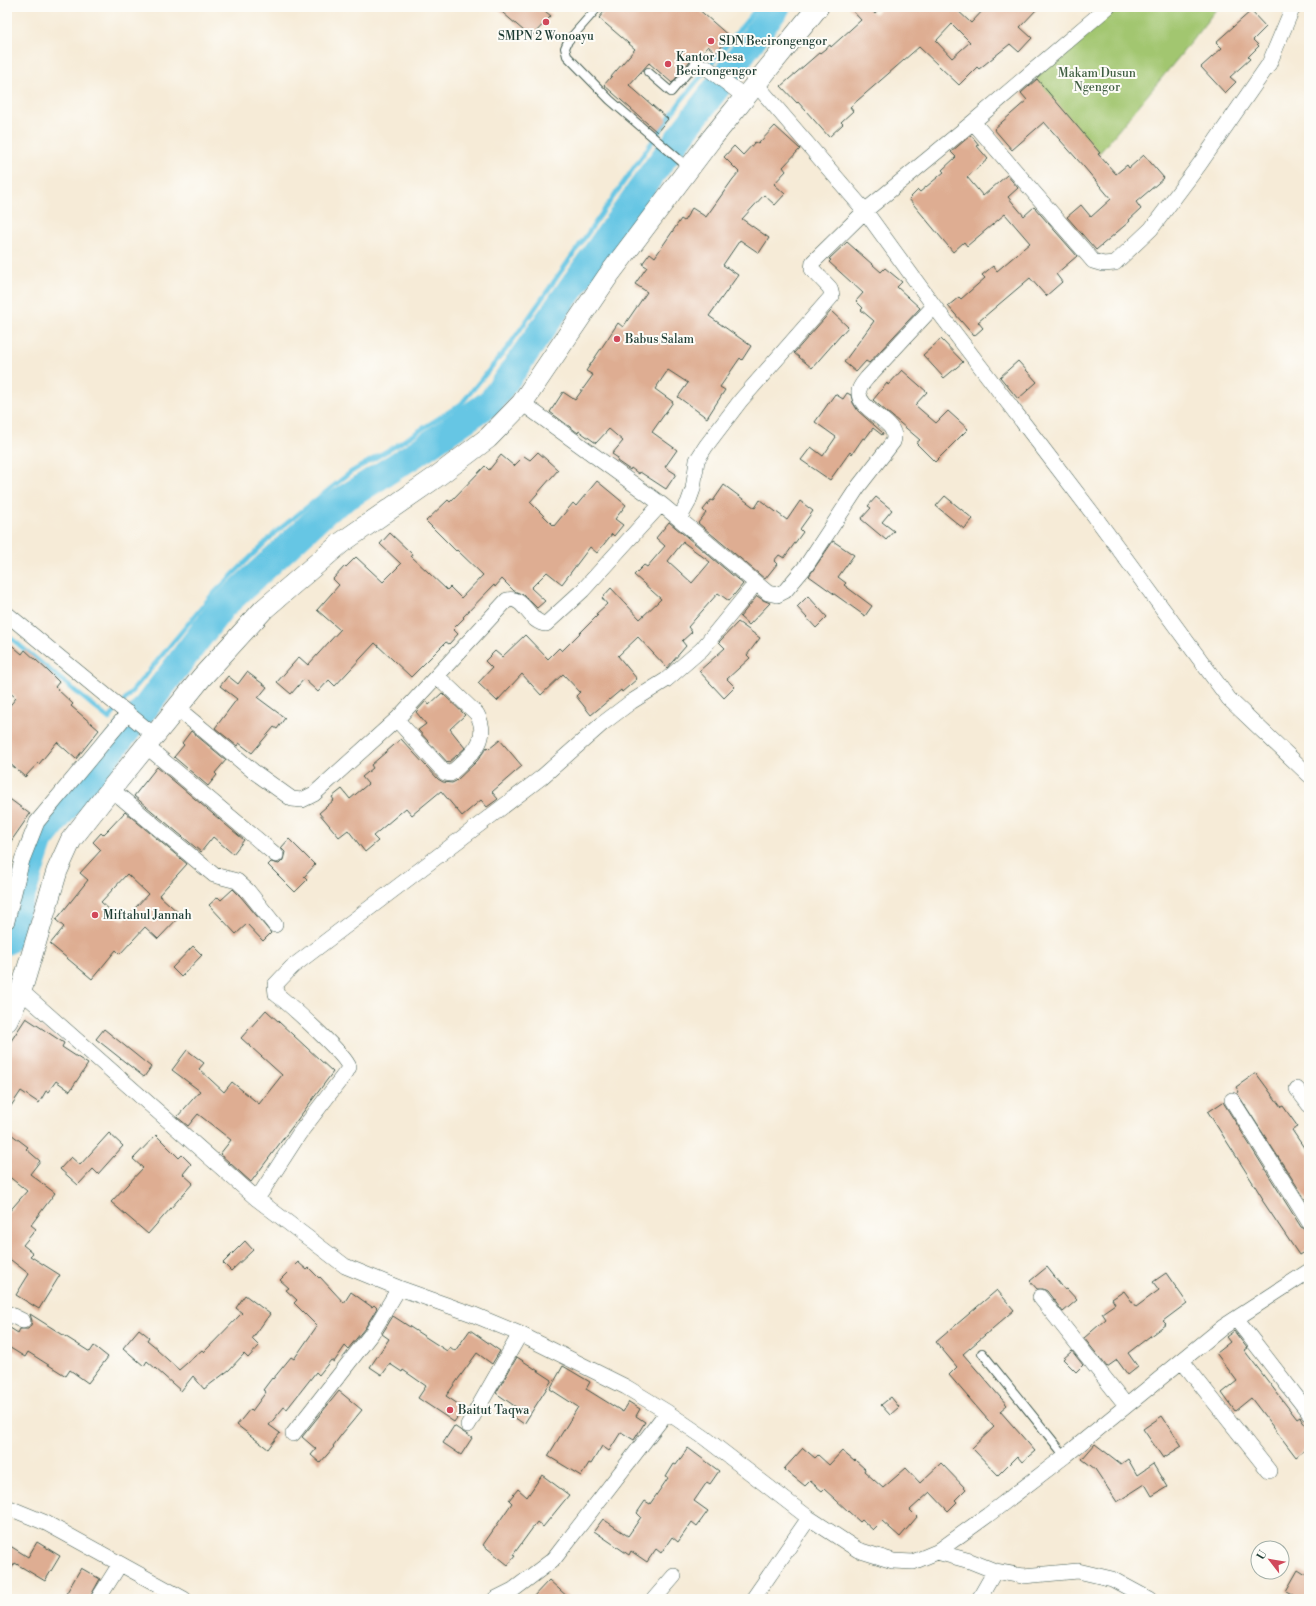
<svg xmlns="http://www.w3.org/2000/svg" width="1316" height="1606" font-family="'Libre Bodoni',serif">
<rect width="100%" height="100%" fill="#fdfcf7"/>
<filter id="ink" filterUnits="userSpaceOnUse"><feTurbulence type="fractalNoise" baseFrequency=".025" numOctaves="2"/><feDisplacementMap in="SourceGraphic" scale="8" xChannelSelector="R" yChannelSelector="G"/><feConvolveMatrix kernelMatrix="1 2 1 2 8 2 1 2 1" color-interpolation-filters="sRGB"/></filter>
<filter id="wash" filterUnits="userSpaceOnUse"><feTurbulence type="fractalNoise" baseFrequency=".012" numOctaves="4" result="noise"/><feDisplacementMap in="SourceGraphic" scale="16" xChannelSelector="R" yChannelSelector="G"/><feGaussianBlur stdDeviation="0.9" result="paint"/><feColorMatrix in="noise" values="0 0 0 0 0 0 0 0 0 0 0 0 0 0 0 0 0 1.4 0 .05"/><feComposite in="paint" operator="in"/></filter>
<g filter="url(#wash)">
<rect width="100%" height="100%" fill="#f6ebd7"/>
<!-- green -->
<path fill="#a2c670" stroke="#608252" d="M1105 7H1218L1179 57 1097 156 1029 74Z"/>
<g fill="none" stroke-linecap="round" stroke-linejoin="round">
<!-- stream -->
<path stroke="#66c6e4" stroke-width="4.5" d="M7 635 109 719 212 595 277 531 351 472 397 445 461 404 508 347 680 102 758 7"/>
<!-- river -->
<path stroke="#66c6e4" stroke-width="27" d="M7 941 40 840 146 707 222 607 328 509 415 454 491 402 651 175 777 7"/>
</g>
<g id="blocks">
<!-- building -->
<path fill="#dead92" fill-rule="evenodd" d="M496 7H540L551 16 531 37Z
M608 7H696L730 37 716 53 708 46 700 55 694 56 672 83 649 63 629 85 668 119 657 132 604 85 635 49 599 18Z
M849 7H868L875 14 882 7H954L971 23 986 7H1039L1020 27 1032 38 1019 52 1010 44 979 69 977 67 959 85 919 47 850 107 853 111 841 122 843 124 829 137 798 102 797 103 781 86 820 52V53L830 45 831 47 861 20ZM952 24 970 42 952 58 936 41Z
M1251 11 1266 27 1253 40 1259 46 1248 57 1250 59 1230 77 1236 82 1225 93 1201 67 1222 48 1216 42Z
M1037 79 1100 153 1098 154 1116 174 1127 165 1129 168 1144 155 1164 178 1136 202 1141 209 1129 220 1130 221 1096 250 1067 217 1081 205 1091 217 1111 199 1084 167 1044 122 1012 150 994 129 1027 100 1021 93Z
M775 126 800 149 783 167 786 171 774 184 785 194 775 205 764 195 742 219 769 238 759 253 740 240 723 265 738 275 709 316 751 346 742 360 740 358 720 387 725 390 707 418 678 397 688 383 668 370 655 389 673 402 652 432 677 450 665 467 676 474 666 489 640 472 639 474 631 468 630 470 617 461 618 458 612 454 623 441 609 429 596 443 579 431 578 433 550 412 563 392 575 400 593 375 586 371 618 323 623 327 647 292 635 284 647 267 642 264 650 253 655 257 681 219 684 221 692 208 706 217 733 179 739 172 724 157 734 146 743 155 755 142 758 144Z
M971 135 979 145 977 146 988 159 967 177 983 196 1007 175 1018 188 1008 197 1024 216 1034 207 1077 256 1056 274 1062 282 1046 296 1030 278 978 322 983 328 974 336 948 306 959 297 961 299 985 278 982 275 993 266 997 271 1030 243 1005 214 967 246 964 242 953 252 909 199 918 190 920 192 944 172 942 170 956 157 951 152Z
M847 242 881 272 885 268 902 282 897 287 920 308 869 363 866 361 856 372 844 362 874 321 861 310 863 308 856 301 863 293 829 262 831 260 829 259Z
M831 311 848 327 812 368 794 353Z
M941 339 963 362 944 378 923 355Z
M1018 361 1037 382 1018 399 1000 377Z
M902 370 927 392 915 405 936 423 948 411 968 429 935 462 916 443 920 440 873 400 887 383 888 385Z
M847 393 851 395 853 403 858 411 883 433 882 435 873 428 865 439 863 438 852 454 850 452 830 480 801 460 811 447 823 456 836 437 815 422 835 394 843 399Z
M538 452 558 470 530 502 554 526 573 503 576 506 597 481 626 505 615 519 623 525 614 536 612 534 597 553 590 547 562 584 547 572 531 588 545 601 537 608 524 595 514 591 502 579 495 587 494 585 463 617 464 618 453 629 458 634 449 644 446 642 411 677 375 643 335 686 329 680 318 692 304 679 291 694 277 682 299 657 308 665 340 630 317 610 339 585 333 579 345 566 346 567 356 557 383 582 401 564 380 544 390 533 412 554 411 556 447 590 450 587 461 598 483 575 457 550 456 551 426 521 448 500 450 502 485 466 489 470 501 455 514 466 524 456 530 460Z
M724 485 755 508 760 500 787 520 800 501 813 511 800 529 803 532 784 558 779 555 774 561 777 564 765 579 698 523 706 513 703 510 711 500 713 501Z
M945 496 973 519 964 529 936 506Z
M876 497 892 510 882 522 894 531 886 540 861 519 871 508 868 506Z
M669 522 743 584 729 601 718 593 688 627 692 632 682 641 686 646 667 668 638 637 618 656 637 679 622 692 621 690 591 715 576 696 580 692 563 674 541 695 522 674 497 701 478 683 492 668 485 661 495 651 502 657 525 635 548 659 559 648 562 651 598 615 596 614 607 604 602 598 611 588 640 619 661 599 634 575 644 565 647 567 665 546 656 538ZM683 542 710 562 692 583 668 561Z
M833 541 854 555 838 577 846 583 844 585 872 606 865 616 809 576Z
M757 596 763 600 770 603 749 625 740 617Z
M808 596 827 617 816 628 797 607Z
M738 622 760 638 747 655 750 658 727 679 735 687 724 698 699 671 725 648 719 642Z
M7 641 22 654 25 650 48 671 59 682 55 687 73 704 71 706 99 730 76 759 57 742 39 764 38 763 25 777 7 761V709L16 698 7 690Z
M247 672 267 687 258 698 285 718 277 729 274 727 252 753 239 743 237 746 215 728 237 699 220 686 228 676 238 684Z
M442 693 465 715 450 729 465 748 448 763 418 730 426 724 416 712 426 701 429 705Z
M191 731 226 760 215 773 217 775 208 786 174 757 184 745 182 743Z
M401 739 438 779 443 782 452 783 456 781 477 761 487 747 489 749 500 740 522 766 492 792 498 799 487 807 481 800 462 816 441 791 412 815 406 808 373 836 378 841 365 852 348 830 339 837 319 813 334 800 332 797 342 789 350 799 368 784 362 777 373 768 371 765Z
M157 767 244 840 233 854 213 837 201 852 134 796Z
M7 797 30 814 7 847Z
M125 812 187 864 159 895 181 915 158 939 145 927 120 954 116 950 92 979 50 944 64 927 56 920 88 880 80 873 101 850 93 842 101 833 103 835 110 828ZM127 874 148 894 124 920 121 918 120 919 101 902Z
M289 839 315 865 304 877 307 880 295 892 268 865 271 862 279 864 283 860 285 852 281 848Z
M233 889 241 897 271 933 263 941 247 924 236 934 209 905 218 897 221 900Z
M193 946 202 955 181 977 172 968Z
M266 1010 333 1072 251 1182 220 1154 231 1140 198 1114 188 1126 177 1117 200 1091 172 1070 187 1050 204 1063 199 1069 224 1092 232 1082 259 1104 282 1075 241 1038Z
M26 1018 64 1043 62 1047 88 1064 70 1091 56 1081 48 1092 46 1091 39 1103 21 1091 7 1112V1047Z
M104 1029 151 1067 144 1077 96 1039Z
M1256 1073 1281 1107 1283 1106 1298 1127 1292 1130 1309 1155V1205L1237 1093 1239 1092 1236 1087Z
M1223 1102 1301 1227 1309 1231V1249L1299 1255 1262 1200 1263 1199 1255 1186 1208 1112Z
M7 1131 28 1147 26 1149 40 1161 30 1174 55 1193 31 1225 36 1229 23 1245 33 1253 30 1256 60 1275 39 1309 16 1295 29 1274 7 1257V1214L27 1191 7 1175Z
M109 1133 123 1146 98 1174 93 1169 78 1185 60 1169 71 1157 80 1165Z
M156 1135 179 1158 182 1155 191 1164 183 1174 193 1183 148 1234 111 1202 143 1168 133 1159Z
M245 1241 253 1250 231 1271 223 1263Z
M298 1262 307 1270 309 1268 319 1278 320 1277 344 1303 351 1292 372 1307 374 1305 377 1308 365 1328 348 1349 345 1346 334 1362 331 1360 319 1375 316 1372 287 1409 284 1407 269 1425 280 1433 268 1449 237 1425 250 1409 252 1411 266 1392 263 1390 272 1378 273 1379 291 1357 294 1359 317 1326 294 1303 297 1300 286 1290 289 1288 280 1280Z
M1047 1267 1065 1290 1067 1289 1077 1300 1063 1312 1047 1291 1043 1289H1037L1030 1281Z
M1166 1273 1187 1303 1163 1321 1166 1324 1128 1353 1138 1367 1128 1375 1117 1360 1107 1367 1084 1338 1106 1319 1102 1313 1115 1304 1112 1299 1124 1291 1136 1307 1159 1290 1153 1282Z
M997 1290 1014 1310 963 1354 1007 1405 1000 1411 1035 1451 1022 1462 1017 1456 998 1475 972 1448 994 1427 949 1375 957 1367 936 1342Z
M245 1295 270 1314 252 1339 259 1346 248 1358 244 1354 229 1370 204 1389 193 1376 181 1391 147 1361 144 1366 123 1348 139 1329 149 1337 147 1340 158 1349 157 1350 179 1370 202 1350 204 1352 242 1313 236 1308Z
M30 1314 90 1352 94 1346 108 1357 88 1383 70 1370 66 1376 28 1352 25 1357 7 1346V1326L18 1333 20 1329H28L31 1325 32 1321Z
M393 1316 447 1351 450 1347 455 1351 470 1330 500 1351 492 1364 477 1353 446 1396 464 1408 454 1422 418 1398 426 1386 403 1370 402 1372 390 1364 382 1375 370 1367 389 1339 382 1334Z
M1234 1331 1247 1348 1244 1350 1280 1397 1297 1419 1300 1417 1309 1429V1447L1296 1457 1251 1398 1235 1411 1222 1393 1237 1381 1216 1353 1230 1342 1226 1337Z
M1072 1351 1083 1365 1076 1372 1063 1359Z
M517 1357 552 1380 524 1424 511 1415 516 1407 496 1393Z
M563 1366 590 1382 586 1389 623 1412 629 1402 640 1409 636 1416 645 1422 634 1440 621 1432 609 1451 602 1446 591 1464 589 1463 581 1476 548 1456 578 1407 550 1389Z
M339 1391 362 1410 342 1434 333 1446 334 1447 320 1463 311 1455 316 1449 302 1437Z
M891 1397 899 1407 890 1415 881 1405Z
M1162 1416 1182 1446 1163 1458 1143 1429Z
M454 1426 472 1438 461 1455 443 1443Z
M1095 1444 1121 1464 1128 1459 1137 1475 1153 1464 1167 1487 1152 1496 1145 1484 1117 1502 1095 1469 1082 1459Z
M688 1448 719 1471 710 1484 707 1482 694 1501 708 1511 697 1526 692 1522 678 1542 672 1537 661 1553 656 1549 647 1562 631 1551 629 1555 594 1531 603 1519 628 1536 641 1517 637 1513 645 1501 650 1504 668 1478 666 1477 674 1464 676 1465Z
M803 1448 815 1458 818 1455 829 1465 842 1451 854 1461 855 1460 865 1469 864 1471 883 1488 906 1468 920 1483 941 1463 966 1489 955 1500 957 1502 948 1511 930 1492 910 1510 917 1517 900 1537 882 1521 873 1530 862 1520 860 1522 824 1489 822 1491 810 1481 805 1486 784 1469Z
M542 1475 569 1495 543 1527 537 1522 513 1555 515 1556 508 1565 483 1545 512 1503 509 1500 518 1489 527 1497Z
M37 1542 60 1556 45 1581 15 1563 7 1576V1544L28 1557Z
M81 1568 100 1579 89 1599H74L66 1594Z
M1298 1570 1309 1577V1599H1301L1286 1591Z
M549 1580 570 1599H531Z"/>
</g>
</g>
<g filter="url(#ink)">
<use href="#blocks" fill-opacity="0" stroke="#3f574c" stroke-width="1"/>
<g fill="none" stroke-linecap="round" stroke-linejoin="round">
<!-- lane casing -->
<g stroke="#3f574c" stroke-width="10">
<path id="lane" d="M598 7 568 41 565 48 567 56 610 100 689 168
M648 72 671 92 698 60 706 67
M982 1353 1065 1456"/>
</g>
<!-- street casing -->
<g stroke="#3f574c" stroke-width="16">
<path id="street" d="M706 67 745 97
M756 84 865 211 934 306 1093 514 1229 699 1309 775
M973 122 1093 261 1103 264 1115 263 1151 229 1199 165 1269 64 1293 7
M522 403 661 504 768 593 777 595 785 591 806 566 858 487 893 442C901 420 857 412 859 391 859 387 864 382 867 378L934 306
M679 519 688 503 693 489 697 460 706 446 741 400 832 296 830 288 812 269 813 262 865 211 973 122 1108 7
M7 614 155 736
M177 708 253 771 292 799 302 800 314 794 398 718 507 600C526 596 528 623 546 624L583 590 661 504
M397 720 445 773 450 774C469 756 492 742 477 714L437 676
M146 746 276 855
M111 789 214 875 237 881 248 891 275 925
M7 921 22 860 37 822 128 713
M21 991 257 1199 345 1266 399 1288 472 1314 520 1334 626 1387 667 1412 705 1438 809 1518 858 1550 893 1561 913 1562 937 1552 988 1515 1065 1456 1223 1327 1309 1271
M1297 1089 1309 1105
M1232 1100 1309 1222
M257 1199 299 1134 347 1071 349 1067C345 1054 289 1004 276 994L275 985 292 967 542 777 602 724 631 702 666 680 702 649 756 583
M1040 1297 1126 1405
M7 1313 23 1321
M1236 1319 1309 1413
M1182 1361 1269 1471
M468 1425 520 1334
M293 1434 372 1333 399 1288
M7 1507 46 1523 184 1599
M937 1552 970 1561 995 1571 1023 1576 1078 1571 1112 1579 1149 1599
M98 1599 120 1564
M495 1599 513 1590 554 1559 667 1412
M654 1599 674 1576
M753 1599 809 1518
M979 1599 995 1571"/>
</g>
<!-- secondary casing -->
<g stroke="#3f574c" stroke-width="22">
<path id="secondary" d="M7 1021 21 991 57 871 71 840 111 789 202 677 264 609 341 543 439 475 488 438 522 403 608 276 712 138 818 7"/>
</g>
<!-- lane -->
<use href="#lane" stroke="#fff" stroke-width="8"/>
<!-- street -->
<use href="#street" stroke="#fff" stroke-width="15"/>
<!-- secondary -->
<use href="#secondary" stroke="#fff" stroke-width="21"/>
</g>
</g>
<!-- markers -->
<g fill="#d1495b" stroke="#fdfcf7" stroke-width="1.5">
<circle cx="546" cy="22" r="4"/>
<circle cx="711" cy="41" r="4"/>
<circle cx="668" cy="64" r="4"/>
<circle cx="617" cy="339" r="4"/>
<circle cx="95" cy="915" r="4"/>
<circle cx="450" cy="1410" r="4"/>
</g>
<g text-anchor="middle" stroke-width="4" stroke-linejoin="round" paint-order="stroke">
<!-- poi labels -->
<g font-size="12" fill="#1f3d34" stroke="#fdfcf7" text-anchor="start">
<text x="546" y="40" text-anchor="middle">SMPN 2 Wonoayu</text>
<text x="719" y="45">SDN Becirongengor</text>
<text x="676" y="61">Kantor Desa<tspan x="676" dy="14">Becirongengor</tspan></text>
<text x="625" y="343">Babus Salam</text>
<text x="103" y="919">Miftahul Jannah</text>
<text x="458" y="1414">Baitut Taqwa</text>
</g>
<!-- park labels -->
<g font-size="12" fill="#405f43" stroke="#fdfcf7">
<text x="1097" y="77">Makam Dusun<tspan x="1097" dy="14">Ngengor</tspan></text>
</g>
</g>
<!-- margin -->
<rect width="1316" height="1606" fill="none" stroke="#fdfcf7" stroke-width="24"/>
<!-- north arrow -->
<g transform="translate(1270 1560) rotate(301)"><circle r="19" fill="#fdfcf7" stroke="#a4b0a9"/>
<path d="M0-3L7 15L0 10L-7 15Z" fill="#d1495b"/>
<text y="-6" font-size="11" font-weight="bold" text-anchor="middle" fill="#1f3d34">U</text>
</g>
</svg>
